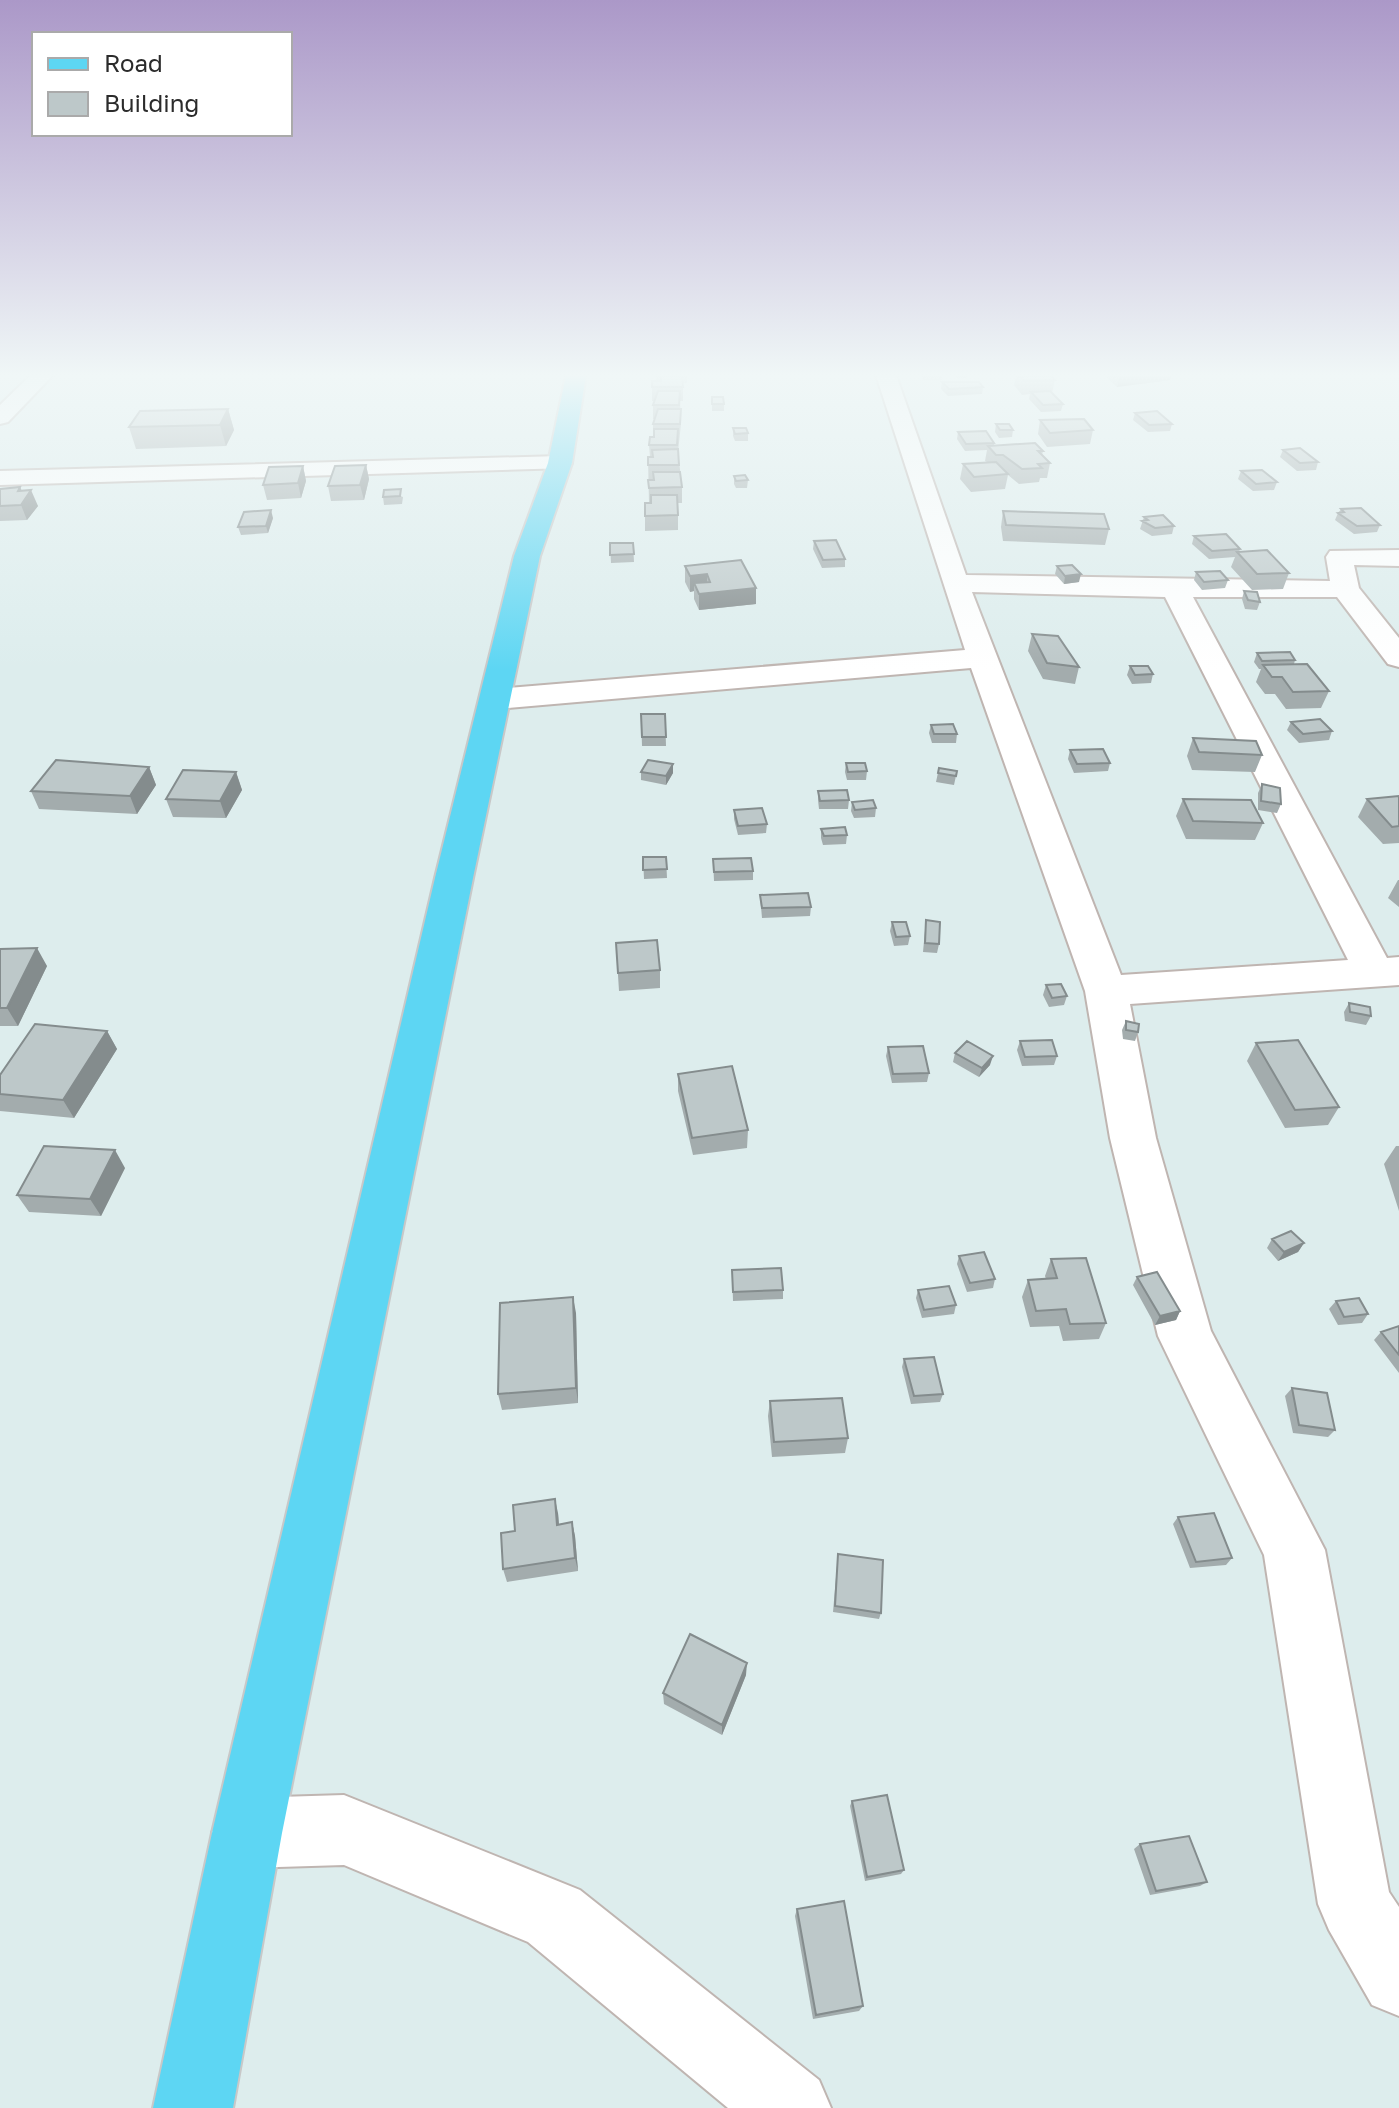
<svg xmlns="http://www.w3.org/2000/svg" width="1399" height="2108" font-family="'Golos Text',sans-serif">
<rect width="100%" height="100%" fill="#ddeded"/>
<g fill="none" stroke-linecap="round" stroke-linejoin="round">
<!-- minor casing -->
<g stroke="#bfb5b1" stroke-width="4">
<path id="minor" d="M31 375H53L8 422 0 424V405Z
M876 375H896L966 575 1330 581 1326 557 1330 551 1399 550V566L1354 565 1359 588 1399 638V667L1388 664 1337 597H1193L1387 958 1399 957V985L1130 1004 1156 1138 1211 1331 1325 1550 1389 1892 1399 1907V2016L1372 2005 1329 1930 1318 1904 1264 1555 1158 1336 1110 1138 1085 991 971 668 496 709 485 706 480 699 485 692 496 689 965 650ZM972 592 1165 597 1348 960 1121 975Z
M560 456 568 458 572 463 568 468 0 485V471Z
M344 1795 580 1890 819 2080 831 2108H728L528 1942 344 1865 247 1868 222 1858 212 1833 222 1808 247 1798Z"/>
</g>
<!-- major casing -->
<g stroke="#c8c8c8" stroke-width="4">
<path id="major" d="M566 375H586L572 463 540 556 473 878 282 1833 233 2108H153L212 1833 435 878 514 556 548 463Z"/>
</g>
<!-- minor -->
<use href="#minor" fill="#fff" fill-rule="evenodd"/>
<!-- major -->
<use href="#major" fill="#5dd6f3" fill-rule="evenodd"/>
</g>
<!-- wall -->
<path fill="#a3acad" d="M656 375H687V383H683V401H680L681 424 678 452 682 487V503H678V530L645 531V503H649L648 457H650L649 445 653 437V424L654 419H653V405L654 401H652V381H656Z
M921 375H942V380H923Z
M954 375H968L967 378H957Z
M1016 375H1051L1055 380 1052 393 1063 404 1061 411 1041 412 1029 399 1030 394 1022 395 1014 385Z
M1108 375H1172L1170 380 1117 387 1107 378Z
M942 382 983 387 982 394 948 396 941 389Z
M712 397 724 404V411H712Z
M228 409 234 430 226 446 136 449 129 427Z
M1135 413 1172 424 1170 431 1148 432 1133 420Z
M1040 420 1093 430 1090 444 1047 447 1038 434Z
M996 424 1013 430 1012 437 999 438 995 432Z
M733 428 748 433V441H735L733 436Z
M958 432 994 443V446L1043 451 1042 455 1050 463 1047 478H1040L1039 482 1019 484 1008 475 1005 489 971 492 960 479 963 464 987 462 985 461 987 450 965 451 957 439Z
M1283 450 1318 462 1316 470 1297 471 1280 457Z
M366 465 369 479 364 500 331 501 328 486Z
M303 466 306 481 301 498 267 500 263 485Z
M1241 471 1277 482 1274 490 1253 491 1238 479Z
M734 476 748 480 747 488H736L734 484Z
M20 487 22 491 38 506 27 520 0 521V489Z
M384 490 403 497 402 504 384 505 383 497Z
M1341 509 1380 525 1377 532 1354 534 1335 520 1338 513 1339 512Z
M1003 511 1109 529 1105 545 1003 541 1001 527Z
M1144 517 1174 526 1172 534 1152 536 1140 529Z
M273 518 268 533 241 535 238 527Z
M1194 536 1240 549 1239 552 1289 573 1283 589 1252 590 1231 567 1235 557 1209 559 1192 544Z
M814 541 845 559V567L822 568 813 549Z
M610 543H633L634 562 611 563Z
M685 566 756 588V604L699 610 694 599V591L690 592 685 582Z
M1057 566 1079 582 1064 584 1055 574Z
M1196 572 1228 580 1225 588 1202 590 1194 580Z
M1244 591 1260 602 1257 610 1245 609 1242 599Z
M1032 634 1079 667 1075 684 1043 679 1028 651Z
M1257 653 1295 660 1294 664 1329 691 1321 708 1286 709 1275 694H1265L1256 682 1261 669H1259L1254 662Z
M1130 666 1153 674 1151 683 1132 684 1127 675Z
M641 714H665L666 746H642Z
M1291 722 1332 731 1329 740 1299 743 1287 730Z
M931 725 957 734 956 743H932L929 733Z
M1193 738 1262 755 1255 772 1192 770 1187 756Z
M1070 750 1110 763 1108 771 1074 773 1068 759Z
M846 763 867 771 866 780H847L845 772Z
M673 764V773L666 785 641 780V772Z
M149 767 156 785 137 814 39 809 31 791Z
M939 768 957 771 954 785 936 782Z
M236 772 242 790 226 818 173 817 166 799Z
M1262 784 1281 804 1277 813 1258 810V793Z
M818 791 849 800 848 809H819L818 800Z
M1399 796V843L1383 844 1358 817 1367 799Z
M1183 799 1263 823 1255 840 1186 839 1176 816Z
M852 802 876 808 875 817 854 818 851 811Z
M734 810 767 824 766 833 738 835 734 819Z
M821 829 847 835 846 844 823 845 821 838Z
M643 857H666L667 878 644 879Z
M713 859 753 871V880L714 881Z
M1398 880H1399V907L1388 898Z
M760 895 811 907 810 916 762 918Z
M926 920 939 944 937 953 923 952Z
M892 922 910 936 908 945 894 946 890 931Z
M616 943 660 970V988L619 991Z
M0 949 47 966 18 1026H0Z
M1046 985 1067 996 1064 1005 1049 1007 1043 995Z
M1349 1003 1371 1016 1366 1025 1345 1021 1344 1012Z
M1126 1021 1138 1032 1135 1041 1123 1039 1122 1030Z
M107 1031 117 1049 74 1118 0 1111V1075Z
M1020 1041 1057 1056 1054 1065 1022 1066 1017 1050Z
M1256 1043 1339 1107 1328 1125 1285 1128 1247 1061Z
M888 1047 929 1073 927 1082 892 1083 886 1056Z
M955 1053 990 1065 979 1077 953 1062Z
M678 1074 748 1130 747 1148 693 1155 678 1091Z
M1396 1146H1399V1211L1384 1164Z
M125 1168 101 1216 29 1212 17 1195Z
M1272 1239 1304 1243 1298 1252 1278 1261 1267 1248Z
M959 1256 995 1279 993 1288 967 1292 957 1264Z
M1051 1259 1106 1323 1099 1339 1063 1341 1059 1326 1030 1327 1022 1297 1028 1280 1046 1279 1045 1276Z
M732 1270 783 1290V1299L733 1301Z
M1137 1277 1180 1311 1176 1320 1155 1325 1133 1285Z
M918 1290 956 1305 954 1314 922 1318 916 1298Z
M1336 1301 1368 1314 1362 1323 1338 1325 1329 1309Z
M576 1313 578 1403 502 1410 498 1394Z
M1399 1326V1373L1374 1340 1381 1332Z
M904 1359 943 1394 940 1402 911 1404 902 1367Z
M1292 1388 1335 1430 1328 1437 1293 1433 1285 1396Z
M770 1401 848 1438 845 1453 772 1457 768 1416Z
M558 1513 559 1524 572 1522 575 1536 578 1571 507 1582 503 1569 515 1531Z
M1178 1517 1232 1558 1226 1565 1190 1568 1173 1524Z
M838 1554 881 1613 879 1619 833 1612Z
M746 1675 722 1735 664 1704 663 1693Z
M852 1801 904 1870 901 1874 865 1881 850 1806Z
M1140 1844 1207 1882 1200 1886 1150 1895 1134 1849Z
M797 1909 863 2006 859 2011 813 2019 795 1916Z"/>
<!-- shaded-wall -->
<path fill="#848c8d" d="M1120 375H1172L1170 380 1117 387Z
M228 409 234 430 226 446 220 425Z
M366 465 369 479 364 500 360 485Z
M303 466 306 481 301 498 298 483Z
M20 487 25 499 31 490 38 506 27 520 21 505 18 491Z
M271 510 273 518 268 533 266 526Z
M707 574V590L694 583V591L690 592V576Z
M1081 574 1079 582 1064 584 1065 576Z
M756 588V604L699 610V594Z
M673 764V773L666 785V776Z
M149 767 156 785 137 814 130 796Z
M236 772 242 790 226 818 220 801Z
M37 948 47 966 18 1026 7 1008Z
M107 1031 117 1049 74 1118 63 1100Z
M993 1056 990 1065 979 1077 982 1068Z
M115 1150 125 1168 101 1216 90 1199Z
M1304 1243 1298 1252 1278 1261 1284 1252Z
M573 1297 576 1313 578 1403 576 1388Z
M1180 1311 1176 1320 1155 1325 1160 1316Z
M555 1499 558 1513 560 1539 557 1525Z
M572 1522 575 1536 578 1571 575 1558Z
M747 1663 746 1675 722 1735V1725Z"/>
<!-- building -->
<path fill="#bdc8c9" stroke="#848c8d" stroke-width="2" d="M661 375H682L683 387H652V381H661Z
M1020 375H1051L1055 380 1024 381Z
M942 382H979L983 387 949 389Z
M658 391H680L679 405H653Z
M1050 391 1063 404 1043 405 1031 392Z
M712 397H723L724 404H712Z
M228 409 220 425 129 427 140 411Z
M658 409H681L680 424H653Z
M1157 411 1172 424 1149 425 1135 413Z
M1084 419 1093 430 1050 433 1040 420Z
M996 424H1009L1013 430H1000Z
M733 428H746L748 433 735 434Z
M654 429H678L677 445H649L650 437H654Z
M986 431 994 443 966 444 958 432Z
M1035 443 1043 451H1038L1050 463 1038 464 1042 468 1022 469 1003 455H996L988 446Z
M1300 448 1318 462 1300 463 1283 450Z
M678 449 679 465H648V457H653L652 450Z
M996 462 1008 474 974 477 963 464Z
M366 465 360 485 328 486 335 466Z
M303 466 298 483 263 485 269 467Z
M1262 470 1277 482 1256 484 1241 471Z
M653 472H680L682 487 649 488 648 480H654Z
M745 475 748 480 736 481 734 476Z
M20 487 18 491 31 490 21 505 0 506V489Z
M401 489 400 496 383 497 384 490Z
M651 495H677L678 515 645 516V503H651Z
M1361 508 1380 525 1357 526 1338 513 1344 512 1341 509Z
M271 510 266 526 238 527 244 512Z
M1003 511 1104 514 1109 529 1006 525Z
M1163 515 1174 526 1155 528 1142 521 1148 520 1144 517Z
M1226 534 1240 549 1212 551 1194 536Z
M836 540 845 559 823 560 814 541Z
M610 543H633L634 554 610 555Z
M1267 550 1289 573 1257 574 1237 552Z
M741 560 756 588 699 594 694 583 710 582 707 574 690 576 685 566Z
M1072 565 1081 574 1065 576 1057 566Z
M1220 571 1228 580 1204 582 1196 572Z
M1244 591 1257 592 1260 602 1248 600Z
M1032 634 1058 636 1079 667 1047 663Z
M1290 652 1295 660 1262 661 1257 653Z
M1307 664 1329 691 1293 692 1282 677H1272L1263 665Z
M1130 666H1148L1153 674 1135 675Z
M641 714H665L666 737H642Z
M1320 719 1332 731 1303 734 1291 722Z
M953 724 957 734H934L931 725Z
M1193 738 1256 741 1262 755 1199 752Z
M1103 749 1110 763 1077 764 1070 750Z
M56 760 149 767 130 796 31 791Z
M648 760 673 764 666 776 641 772Z
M846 763H865L867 771 848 772Z
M939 768 957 771 956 776 938 773Z
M183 770 236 772 220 801 166 799Z
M1262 784 1280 788 1281 804 1261 801Z
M847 790 849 800 820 801 818 791Z
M1399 796V826L1392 827 1367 799Z
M1183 799 1251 800 1263 823 1193 821Z
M873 800 876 808 855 810 852 802Z
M762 808 767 824 738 826 734 810Z
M845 827 847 835 824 836 821 829Z
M643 857H666L667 869 643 870Z
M751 858 753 871 714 872 713 859Z
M808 893 811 907 762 908 760 895Z
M926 920 940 922 939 944 925 943Z
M892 922H906L910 936 896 937Z
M657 940 660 970 618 973 616 943Z
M37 948 7 1008H0V949Z
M1061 984 1067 996 1052 998 1046 985Z
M1349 1003 1370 1007 1371 1016 1350 1012Z
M1126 1021 1139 1024 1138 1032 1126 1030Z
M35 1024 107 1031 63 1100 0 1094V1075Z
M1052 1040 1057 1056 1025 1057 1020 1041Z
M1298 1040 1339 1107 1295 1110 1256 1043Z
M967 1041 993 1056 982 1068 955 1053Z
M923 1046 929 1073 893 1074 888 1047Z
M732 1066 748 1130 692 1138 678 1074Z
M44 1146 115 1150 90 1199 17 1195Z
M1291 1231 1304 1243 1284 1252 1272 1239Z
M984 1252 995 1279 970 1283 959 1256Z
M1086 1258 1106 1323 1070 1324 1066 1309 1036 1311 1028 1280 1057 1278 1051 1259Z
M781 1268 783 1290 733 1292 732 1270Z
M1157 1272 1180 1311 1160 1316 1137 1277Z
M949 1286 956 1305 924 1310 918 1290Z
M573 1297 576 1388 498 1394 500 1303Z
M1359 1298 1368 1314 1344 1317 1336 1301Z
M1399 1326V1355L1381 1332Z
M934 1357 943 1394 914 1396 904 1359Z
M1292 1388 1327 1393 1335 1430 1299 1425Z
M842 1398 848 1438 774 1442 770 1401Z
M555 1499 557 1525 572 1522 575 1558 503 1569 501 1533 515 1531 513 1505Z
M1214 1513 1232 1558 1196 1562 1178 1517Z
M838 1554 883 1560 881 1613 835 1606Z
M690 1634 747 1663 722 1725 663 1693Z
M887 1795 904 1870 867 1877 852 1801Z
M1189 1836 1207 1882 1156 1891 1140 1844Z
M844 1901 863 2006 816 2015 797 1909Z"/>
<!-- sky -->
<linearGradient id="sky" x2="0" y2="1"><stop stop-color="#ab98c8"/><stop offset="0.56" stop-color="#f0f7f7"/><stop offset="1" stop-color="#f0f7f7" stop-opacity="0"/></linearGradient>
<rect width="1399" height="670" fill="url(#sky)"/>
<!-- legend -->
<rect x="32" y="32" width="260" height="104" fill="#ffffff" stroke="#aaaaaa" stroke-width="2"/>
<rect x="48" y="58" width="40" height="12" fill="#5dd6f3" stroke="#aaaaaa" stroke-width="2"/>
<text x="104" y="72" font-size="24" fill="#2b2b2b">Road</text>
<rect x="48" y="92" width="40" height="24" fill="#bdc8c9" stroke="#aaaaaa" stroke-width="2"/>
<text x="104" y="112" font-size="24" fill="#2b2b2b">Building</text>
</svg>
